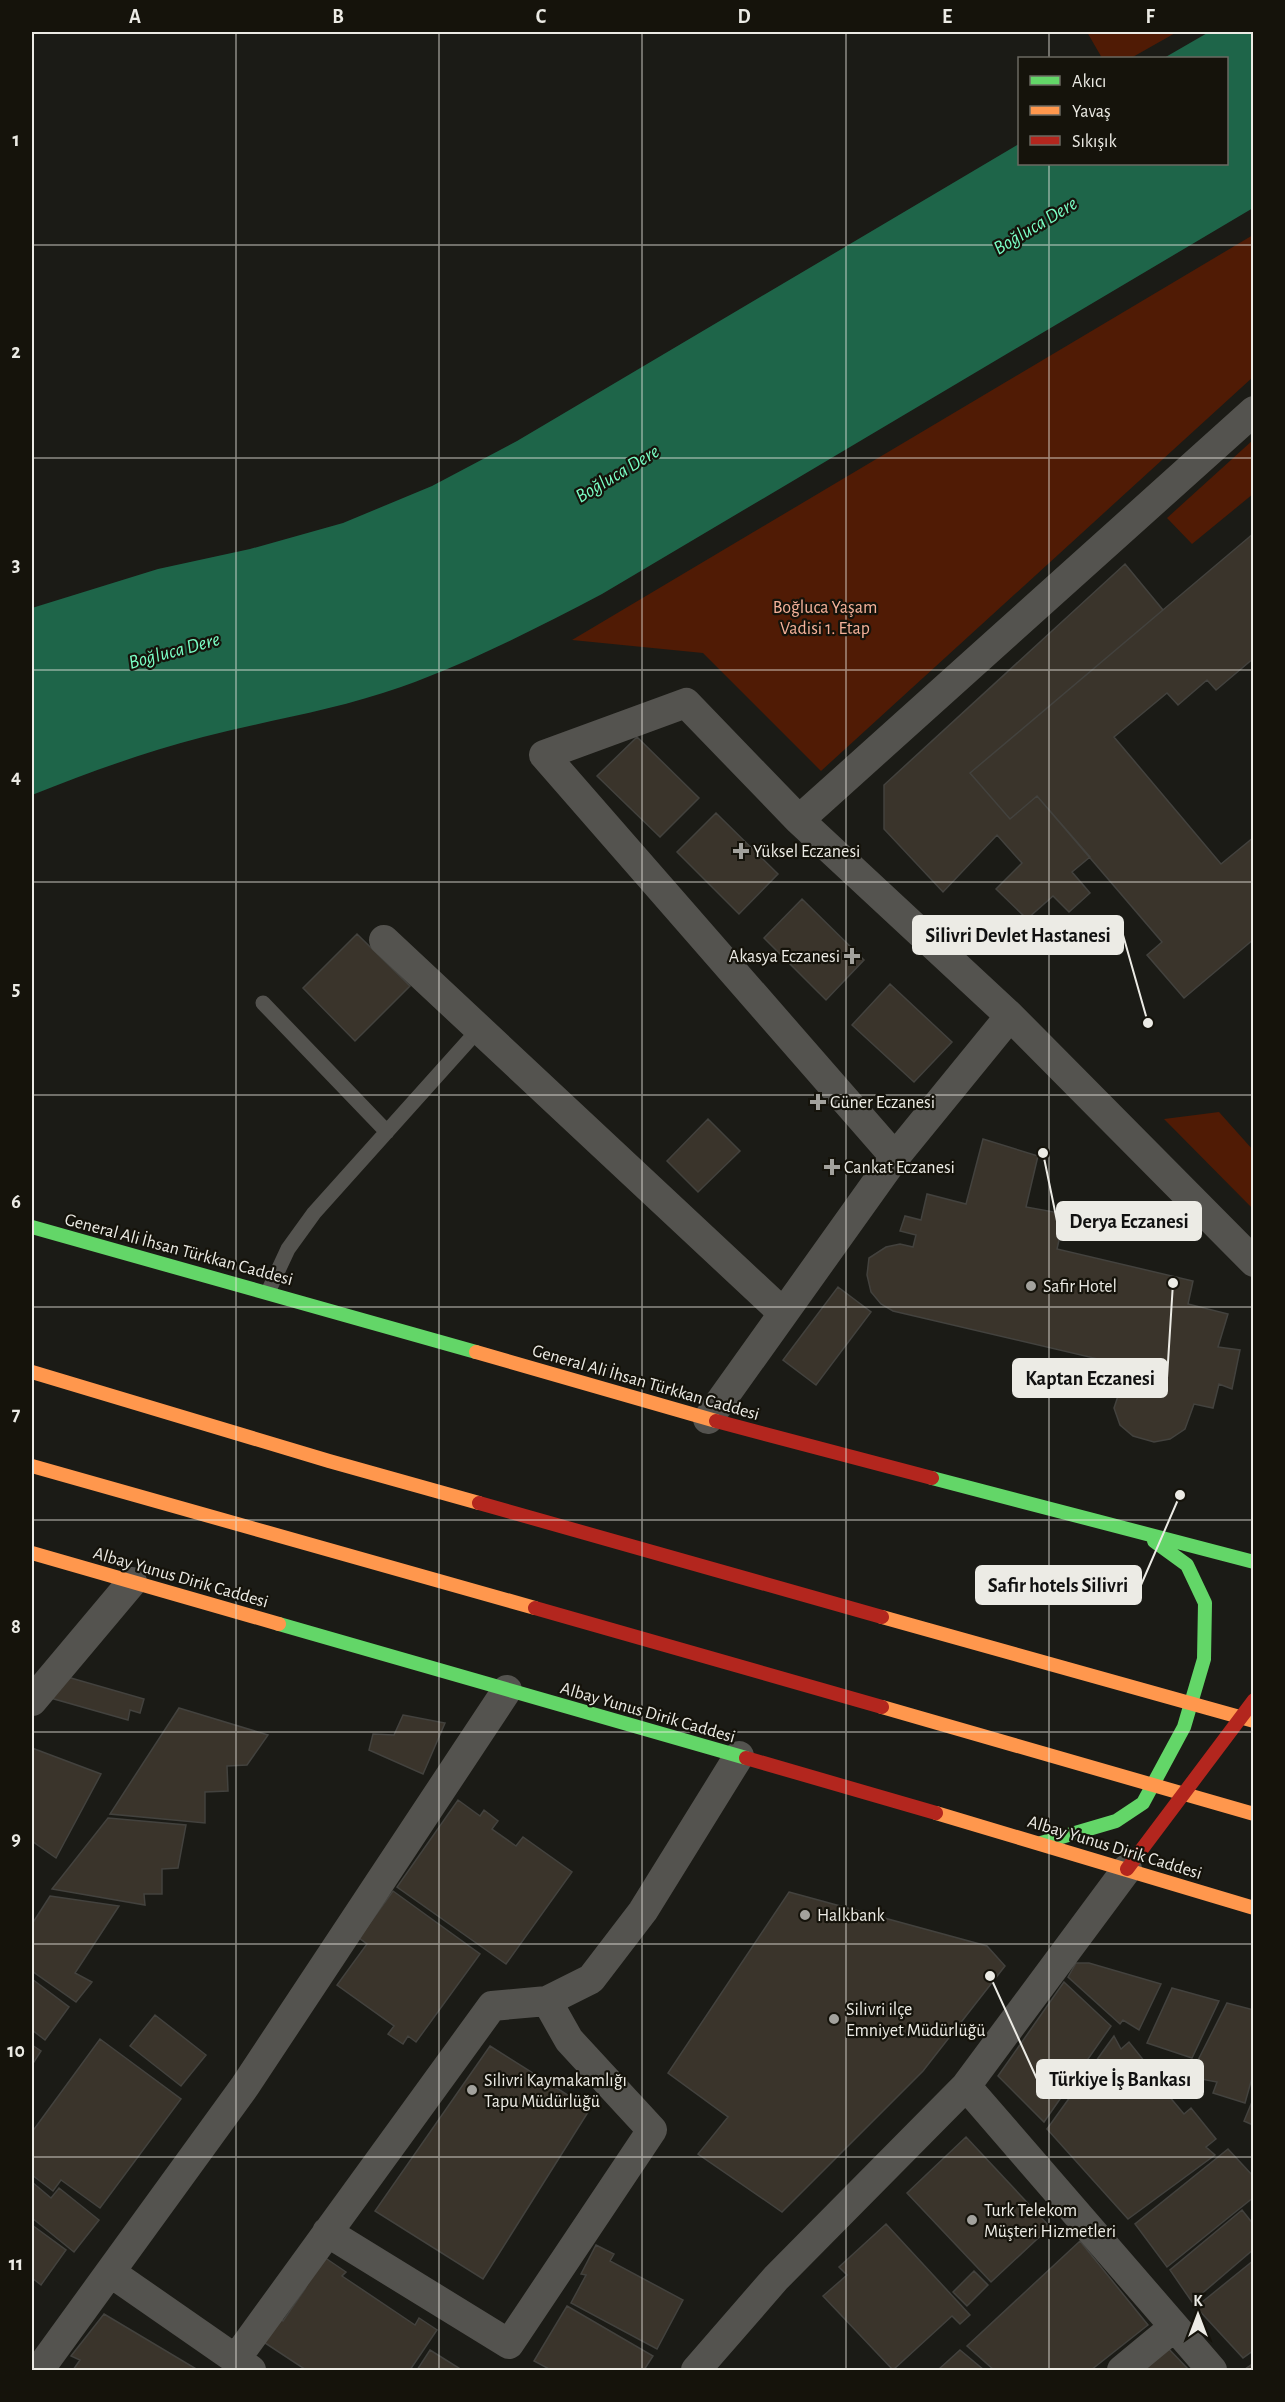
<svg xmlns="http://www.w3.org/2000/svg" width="1285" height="2402" font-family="'Alegreya Sans',sans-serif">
<rect width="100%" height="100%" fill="#1b1b16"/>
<!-- green -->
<path fill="#501b05" d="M1087 32H1177L1131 58H1102Z
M1253 235V377L821 771 703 653 572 640Z
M1253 440V494L1192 544 1167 518Z
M1219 1112 1253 1150V1209L1164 1119Z"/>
<!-- water -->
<path fill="#1e6549" d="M1209 32H1253V208L602 594C537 628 471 662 401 687 336 710 269 720 203 737 145 752 87 773 32 795V608L158 569 250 549 343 523 432 486 517 441 1019 144 1020 164H1226V58H1164Z"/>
<!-- building -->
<path fill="#3a342b" stroke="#43423e" stroke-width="1.5" d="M1254 533V658L1216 690 1207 680 1178 705 1167 693 1114 737 1221 864 1254 837V939L1184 998 1147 955 1162 942 1037 796 1010 819 970 773Z
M1125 564 1163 610 970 773 1010 819 1037 796 1090 857 1072 872 1090 893 1069 912 1053 896 1027 919 996 889 1022 863 997 835 943 892 884 829V785Z
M637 737 699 798 660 837 597 776Z
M716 813 778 874 739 914 677 852Z
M802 899 864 960 826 1000 764 938Z
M357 934 410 986 355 1041 303 988Z
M890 984 952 1042 914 1082 852 1025Z
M708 1119 740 1151 698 1192 667 1161Z
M983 1139 1038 1156 1026 1207 1065 1214 1057 1249 1193 1281 1188 1304 1228 1314 1218 1347 1240 1350 1232 1389 1219 1384 1213 1408 1194 1404 1185 1429 1170 1439 1154 1442 1133 1436 1120 1425 1114 1408 1128 1366 893 1311 881 1304 871 1292 867 1275 869 1258 886 1247 900 1244 913 1247 916 1235 900 1231 905 1216 921 1220 927 1194 966 1204Z
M838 1287 871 1312 816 1385 783 1360Z
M64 1676 144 1699 140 1713 130 1710 128 1720 47 1697Z
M179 1708 268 1735 247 1765 227 1766 228 1791 205 1792V1823L110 1814Z
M403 1715 445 1723 423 1774 369 1750 373 1734 394 1735Z
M32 1748 101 1774 56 1858 32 1841Z
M458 1800 480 1816 484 1810 498 1821 492 1829 516 1846 523 1837 572 1872 506 1964 397 1887Z
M108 1818 186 1825 178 1868 162 1869V1894H144L145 1905 52 1889Z
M393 1891 480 1954 416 2042 408 2036 403 2044 388 2034 394 2026 337 1985 367 1944 359 1938Z
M789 1892 987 1946 1005 1966 923 2071 782 2212 698 2154 728 2117 668 2073Z
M50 1896 119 1906 75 1973 92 1982 76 2002 32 1971V1924Z
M1076 1963H1089L1161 1984 1139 2030 1123 2020 1120 2024 1068 1977Z
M32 1979 69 2007 45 2040 32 2030Z
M1064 1982 1111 2026 1044 2122 998 2076Z
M1172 1988 1219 2001 1192 2058 1147 2043Z
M1227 2003 1254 2010V2071L1245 2103 1213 2093 1217 2082 1196 2078 1201 2066 1196 2064Z
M155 2015 206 2055 181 2086 130 2046Z
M1114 2036 1121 2049 1129 2042 1153 2072 1149 2077 1155 2084 1161 2078 1173 2090 1168 2095 1184 2114 1191 2108 1216 2139 1206 2147 1215 2155 1128 2219 1047 2129Z
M100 2039 181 2099 100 2208 61 2180 53 2191 32 2175V2132Z
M32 2045 41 2051 32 2065Z
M490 2046 590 2109 483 2279 375 2211Z
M1254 2097V2132H1252L1253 2125 1244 2121Z
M966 2137 1050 2227 991 2282 907 2193Z
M1228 2149 1254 2177V2197L1167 2267 1135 2224Z
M32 2182 51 2198 59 2188 99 2220 74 2252 32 2218Z
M1242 2210 1254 2225V2249L1192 2302 1170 2270Z
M886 2224 970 2315 960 2324 952 2316 893 2370 823 2296 847 2275 839 2267Z
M32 2225 66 2250 41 2285 32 2278Z
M1080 2241 1148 2325 1091 2370H994L967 2346Z
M596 2245 614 2254 610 2261 683 2300 657 2349 571 2303 586 2275 581 2274Z
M321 2255 346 2272 342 2276 415 2325 419 2318 437 2330 410 2370H306L262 2341 278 2318 283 2321 305 2289Z
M1254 2260V2350L1243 2358 1196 2307Z
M974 2271 988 2285 967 2306 953 2292Z
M567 2306 653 2356 644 2370H551L534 2361Z
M104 2314 198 2370H73L80 2360 71 2356Z
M1166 2346 1189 2370H1138Z
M430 2350 462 2370H417Z
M960 2350 984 2370H938Z
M1254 2363V2370H1246L1245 2369Z"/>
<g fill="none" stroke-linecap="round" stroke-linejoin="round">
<!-- lane -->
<path stroke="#54534f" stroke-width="15" d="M263 1003 387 1132
M268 1292 288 1249 314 1213 479 1029"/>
<!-- street -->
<path stroke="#54534f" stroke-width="30" d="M799 820 1254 411
M384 940 783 1313
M895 1157 544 755 686 703 799 820 1010 1016 1254 1262
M708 1419 895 1157 1010 1016
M32 1701 132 1582
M966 2086 1212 2370
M327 2232 509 2344 652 2130 569 2040 547 2001
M110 2272 251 2370
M235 2360 492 2006 547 2001 591 1979 643 1911 739 1756
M39 2370 245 2086 507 1690
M696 2370 776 2278 966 2086 1127 1869
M1122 2370 1174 2327"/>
<!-- fast -->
<path stroke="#63d668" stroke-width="14" d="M32 1227 476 1352
M932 1478 1254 1562
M279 1624 746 1758
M1041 1843 1116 1821 1143 1803 1184 1727 1204 1659 1205 1603 1187 1565 1154 1541"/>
<!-- slow -->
<path stroke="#ff974d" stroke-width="14" d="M476 1352 716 1421
M32 1372 329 1461 479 1503
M32 1466 535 1608
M32 1553 279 1624
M882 1617 1254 1721
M882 1707 1254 1814
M936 1813 1254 1908"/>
<!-- jam -->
<path stroke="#b3261e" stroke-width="14" d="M716 1421 932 1478
M479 1503 882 1617
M535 1608 882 1707
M746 1758 936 1813
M1127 1869 1254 1700"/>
</g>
<!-- grid -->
<path fill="none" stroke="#ecebe5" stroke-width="1.5" stroke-opacity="0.55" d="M236 32V2370M439 32V2370M642 32V2370M846 32V2370M1049 32V58M1049 164V2370M32 245H1254M32 458H1254M32 670H1254M32 882H1254M32 1095H1254M32 1307H1254M32 1520H1254M32 1732H1254M32 1944H1254M32 2157H1254"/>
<!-- markers -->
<g fill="#a3a29d" stroke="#15130b" stroke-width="2">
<path d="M738 842h6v6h6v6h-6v6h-6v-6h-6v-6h6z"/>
<path d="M849 947h6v6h6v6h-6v6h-6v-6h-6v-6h6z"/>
<path d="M815 1093h6v6h6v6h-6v6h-6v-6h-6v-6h6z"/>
<path d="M829 1158h6v6h6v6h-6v6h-6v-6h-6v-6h6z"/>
<circle cx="1031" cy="1286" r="6"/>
<circle cx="805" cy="1915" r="6"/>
<circle cx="834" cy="2019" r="6"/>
<circle cx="472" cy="2090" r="6"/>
<circle cx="972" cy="2220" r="6"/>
</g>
<g text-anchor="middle" stroke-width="4.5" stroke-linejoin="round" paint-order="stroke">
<!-- park labels -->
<g font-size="18" fill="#f5b29a" stroke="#15130b">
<text x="825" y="613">Boğluca Yaşam<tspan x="825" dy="21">Vadisi 1. Etap</tspan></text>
</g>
<!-- poi labels -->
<g font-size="18" fill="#ecebe5" stroke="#15130b" text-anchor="start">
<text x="753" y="857">Yüksel Eczanesi</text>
<text x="840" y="962" text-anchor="end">Akasya Eczanesi</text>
<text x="830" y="1108">Güner Eczanesi</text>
<text x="844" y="1173">Cankat Eczanesi</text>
<text x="1043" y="1292">Safir Hotel</text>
<text x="817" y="1921">Halkbank</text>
<text x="846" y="2015">Silivri ilçe<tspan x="846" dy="21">Emniyet Müdürlüğü</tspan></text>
<text x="484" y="2086">Silivri Kaymakamlığı<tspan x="484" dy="21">Tapu Müdürlüğü</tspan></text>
<text x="984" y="2216">Turk Telekom<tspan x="984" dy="21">Müşteri Hizmetleri</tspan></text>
</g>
<!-- street labels -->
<g font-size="18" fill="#ecebe5" stroke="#15130b">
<text transform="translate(179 1249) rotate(15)" y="6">General Ali İhsan Türkkan Caddesi</text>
<text transform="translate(646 1382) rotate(16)" y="6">General Ali İhsan Türkkan Caddesi</text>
<text transform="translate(181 1577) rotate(16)" y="6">Albay Yunus Dirik Caddesi</text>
<text transform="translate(648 1712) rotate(16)" y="6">Albay Yunus Dirik Caddesi</text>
<text transform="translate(1115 1847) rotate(17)" y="6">Albay Yunus Dirik Caddesi</text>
</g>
<!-- water labels -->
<g font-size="20" font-style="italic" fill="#7afec5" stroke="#15130b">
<text transform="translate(1035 225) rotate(-31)" y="7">Boğluca Dere</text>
<text transform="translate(617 473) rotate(-31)" y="7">Boğluca Dere</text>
<text transform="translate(174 650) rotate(-15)" y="7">Boğluca Dere</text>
</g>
</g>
<!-- callouts -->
<path fill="none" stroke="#ecebe5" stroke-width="2" d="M1148 1023L1123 935M1043 1153L1057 1221M1173 1283L1167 1378M1180 1495L1141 1585M990 1976L1037 2079"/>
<g fill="#ecebe5" stroke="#15130b" stroke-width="2">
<circle cx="1148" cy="1023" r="6"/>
<circle cx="1043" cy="1153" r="6"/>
<circle cx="1173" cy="1283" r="6"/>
<circle cx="1180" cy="1495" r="6"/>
<circle cx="990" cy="1976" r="6"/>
</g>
<g fill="#ecebe5" stroke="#ecebe5" stroke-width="2">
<rect x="913" y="916" width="210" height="38" rx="6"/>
<rect x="1057" y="1202" width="144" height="38" rx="6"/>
<rect x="1013" y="1359" width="154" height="38" rx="6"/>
<rect x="976" y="1566" width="165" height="38" rx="6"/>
<rect x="1037" y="2060" width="166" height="38" rx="6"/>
</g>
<g font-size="20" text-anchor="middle" font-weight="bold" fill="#111">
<text x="1018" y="942">Silivri Devlet Hastanesi</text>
<text x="1129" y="1228">Derya Eczanesi</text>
<text x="1090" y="1385">Kaptan Eczanesi</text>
<text x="1058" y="1592">Safir hotels Silivri</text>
<text x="1120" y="2086">Türkiye İş Bankası</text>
</g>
<!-- border -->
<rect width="1285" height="2402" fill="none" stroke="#15130b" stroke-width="66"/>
<!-- legend -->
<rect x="1018" y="57" width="210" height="108" fill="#15130b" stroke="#6b6962" stroke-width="1.5"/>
<rect x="1030" y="76" width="30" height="9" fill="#63d668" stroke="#6b6962" stroke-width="1.5"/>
<text x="1072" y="87" font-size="18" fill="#ecebe5">Akıcı</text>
<rect x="1030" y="106" width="30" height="9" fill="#ff974d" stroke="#6b6962" stroke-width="1.5"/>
<text x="1072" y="117" font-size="18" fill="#ecebe5">Yavaş</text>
<rect x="1030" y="136" width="30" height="9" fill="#b3261e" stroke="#6b6962" stroke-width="1.5"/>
<text x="1072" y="147" font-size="18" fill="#ecebe5">Sıkışık</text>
<!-- north arrow -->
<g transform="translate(1198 2315)" stroke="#15130b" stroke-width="4.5" paint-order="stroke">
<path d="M0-4.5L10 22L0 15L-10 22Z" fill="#ecebe5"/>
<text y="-9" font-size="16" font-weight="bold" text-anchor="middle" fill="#ecebe5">K</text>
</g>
<rect x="33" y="33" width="1219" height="2336" fill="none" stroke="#ecebe5" stroke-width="2"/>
<g font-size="20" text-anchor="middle" font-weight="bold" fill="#ecebe5">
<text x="135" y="23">A</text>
<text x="338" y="23">B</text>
<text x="541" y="23">C</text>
<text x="744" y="23">D</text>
<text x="947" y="23">E</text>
<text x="1150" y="23">F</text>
<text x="16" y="146">1</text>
<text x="16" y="358">2</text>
<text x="16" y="571">3</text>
<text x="16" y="783">4</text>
<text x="16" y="995">5</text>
<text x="16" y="1208">6</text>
<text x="16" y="1420">7</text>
<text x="16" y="1633">8</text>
<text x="16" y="1845">9</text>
<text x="16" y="2057">10</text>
<text x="16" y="2270">11</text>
</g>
</svg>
